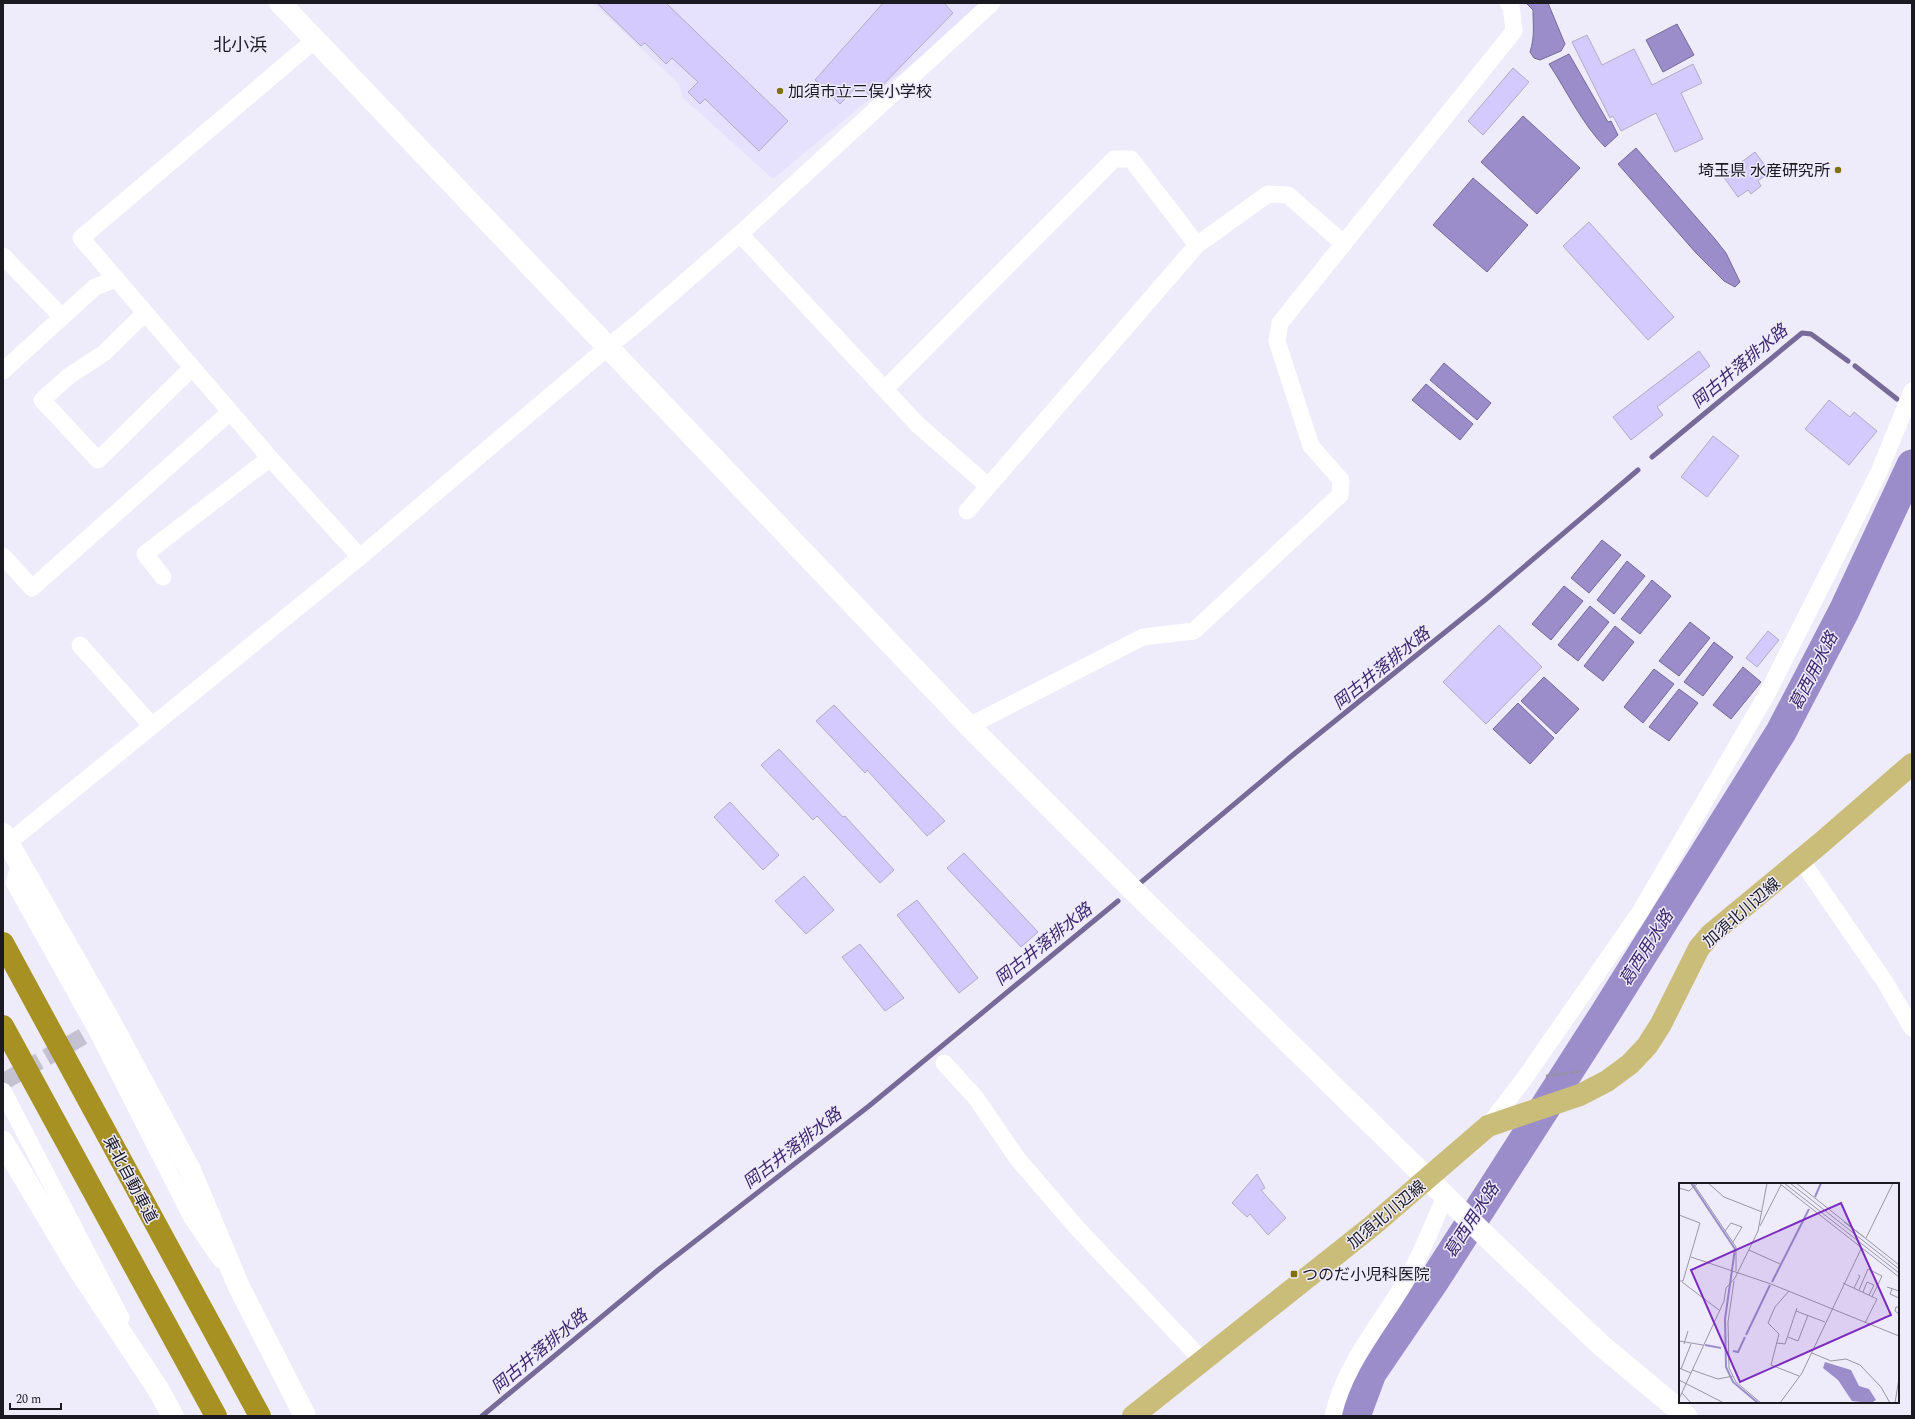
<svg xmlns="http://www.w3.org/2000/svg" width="1915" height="1419" font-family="Spectral,'Noto Sans JP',serif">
<rect width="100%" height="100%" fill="#eeebfb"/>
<!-- built -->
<path fill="#e6e1fc" d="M593 3H985L773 179 682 97 679 84Z"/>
<!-- water -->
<path fill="#9b8dca" stroke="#756a98" d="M1526 3H1548L1565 44 1561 51 1540 60 1534 58 1530 52C1535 36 1533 26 1533 10Z
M1677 24 1694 55 1663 72 1646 40Z
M1569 54 1608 122 1611 121 1618 135 1605 147C1582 124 1567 91 1549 64Z
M1523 116 1580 168 1537 214 1481 162Z
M1636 148 1715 239 1726 253 1740 282 1735 287 1724 281 1696 253 1618 164Z
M1473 178 1528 225 1487 272 1433 225Z
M1444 363 1491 403 1477 420 1430 380Z
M1426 384 1473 424 1460 440 1412 400Z
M1602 540 1621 555 1589 593 1571 578Z
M1627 561 1645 576 1614 614 1597 600Z
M1652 580 1671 596 1640 634 1621 619Z
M1564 586 1583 601 1551 640 1532 624Z
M1590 606 1609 622 1578 661 1558 645Z
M1690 622 1710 638 1679 676 1659 661Z
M1615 626 1634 642 1603 681 1584 666Z
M1714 642 1733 657 1703 696 1684 682Z
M1743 667 1761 682 1731 719 1713 705Z
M1654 669 1674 684 1643 723 1624 707Z
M1544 677 1579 709 1556 734 1521 701Z
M1679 689 1698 703 1669 741 1649 727Z
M1518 703 1554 738 1530 764 1493 729Z"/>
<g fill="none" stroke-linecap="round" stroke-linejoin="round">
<!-- stream -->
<path stroke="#756a98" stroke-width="5" d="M1855 366 1897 399
M1652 457 1802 333 1811 334 1848 361
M1139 884 1294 754 1485 600 1638 470
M482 1416 658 1270 869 1106 1118 901"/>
<!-- river -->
<path stroke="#9b8dca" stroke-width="31" d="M1355 1416 1371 1373 1435 1279 1603 1017 1781 732 1844 611 1912 465"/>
</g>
<!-- building -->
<path fill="#d4cafd" stroke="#b1acc5" d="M597 3H666L788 121 759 151 705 99 700 104 688 92 698 82 672 58 666 64 645 43 641 46Z
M883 3H944L953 13 871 97 859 84 840 104 815 80Z
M1587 35 1602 65 1634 49 1652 85 1693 64 1702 83 1681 93 1703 139 1675 152 1656 113 1621 131 1613 116 1610 118 1572 42Z
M1513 68 1529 82 1483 135 1468 121Z
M1755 152 1770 172 1758 181 1761 186 1751 194 1748 190 1738 197 1723 176Z
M1589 222 1674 317 1648 340 1563 246Z
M1699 351 1710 366 1657 407 1663 415 1631 440 1613 417Z
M1829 400 1850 417 1854 412 1877 431 1849 465 1805 429Z
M1713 436 1739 456 1707 497 1681 477Z
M1499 625 1542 667 1486 724 1443 682Z
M1768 631 1779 640 1757 667 1746 658Z
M834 705 945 821 927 836 867 770 865 773 816 721Z
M779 749 843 817 845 816 894 870 880 883 817 816 813 820 761 765Z
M730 802 779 855 763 870 714 817Z
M964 853 1038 932 1021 947 947 868Z
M804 876 834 910 806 934 775 901Z
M917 900 978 978 959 993 897 915Z
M860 944 904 998 885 1011 842 957Z
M1257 1174 1265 1188 1261 1190 1286 1218 1268 1235 1250 1214 1247 1217 1232 1203Z"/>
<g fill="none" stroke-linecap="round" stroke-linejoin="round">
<!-- minor-tunnel -->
<path stroke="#c4c1d0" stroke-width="17" stroke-dasharray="17 8" stroke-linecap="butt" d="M3 1082 96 1029"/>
<!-- path -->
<path stroke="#9693a0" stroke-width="2.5" stroke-dasharray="4 2" stroke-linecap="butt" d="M1546 1076 1583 1071"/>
<!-- minor -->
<path stroke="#fff" stroke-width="17" d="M316 39 81 238 270 458 360 557
M740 234 918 425 988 486
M3 256 62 317
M145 313 104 353 69 376 42 400 98 460 192 368
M3 371 95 287 116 279
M885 389 1114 159H1131L1197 245
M967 511 1197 245 1268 194 1288 195 1344 244
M3 556 32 588 230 412
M163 577 145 554 270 458
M80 645 152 726
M969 726 1143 637 1194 631 1340 495 1341 480 1311 446 1277 341 1280 323 1514 31 1511 6 1508 3
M8 843 360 557 608 347 640 321 740 234 992 3
M1801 860 1885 982 1912 1028
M20 864 14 882 96 1029 192 1218 221 1260
M944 1063 976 1098 1017 1158 1078 1229 1203 1361
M3 1091 121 1318
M1488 1126 1524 1079 1640 912 1767 694 1879 472 1912 391
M1333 1416C1344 1366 1378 1327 1404 1284 1421 1257 1432 1225 1446 1195"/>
<!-- tertiary -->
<path stroke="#fff" stroke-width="22" d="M280 3 969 726 1128 885 1490 1240 1602 1346 1686 1416
M3 834 108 1018 190 1170 239 1287 305 1416
M3 1142 76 1265 158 1389 173 1416"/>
<!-- primary -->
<path stroke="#cabd7a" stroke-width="22" d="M1133 1416 1372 1226 1488 1126 1580 1095 1607 1081 1630 1064 1647 1046 1661 1024 1699 948 1711 934 1821 843 1912 764"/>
<!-- motorway -->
<path stroke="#a69122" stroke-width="22" d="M3 943 260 1416
M3 1026 216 1416"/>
</g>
<!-- markers -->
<g fill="#81700f" stroke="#eeebfb" stroke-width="1.5">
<circle cx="780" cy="91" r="4"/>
<circle cx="1838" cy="170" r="4"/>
<rect x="1290" y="1270" width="8" height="8" rx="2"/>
</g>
<g text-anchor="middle" stroke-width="3" stroke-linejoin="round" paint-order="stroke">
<!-- poi labels -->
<g font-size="16" fill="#1b1922" stroke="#eeebfb" text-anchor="start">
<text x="788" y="97">加須市立三俣小学校</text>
<text x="1830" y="176" text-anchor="end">埼玉県 水産研究所</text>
<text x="1302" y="1280">つのだ小児科医院</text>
</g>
<!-- street labels -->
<g font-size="16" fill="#1b1922" stroke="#eeebfb">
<text transform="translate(1741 912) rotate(-41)" y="6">加須北川辺線</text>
<text transform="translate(131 1179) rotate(62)" y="6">東北自動車道</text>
<text transform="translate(1386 1214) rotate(-40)" y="6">加須北川辺線</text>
</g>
<!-- water labels -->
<g font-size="17" font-style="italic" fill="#3d266d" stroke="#eeebfb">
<text transform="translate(1739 366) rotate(-40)" y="6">岡古井落排水路</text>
<text transform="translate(1381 668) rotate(-39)" y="6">岡古井落排水路</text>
<text transform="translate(1813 671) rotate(-63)" y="6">葛西用水路</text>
<text transform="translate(1043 944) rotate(-39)" y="6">岡古井落排水路</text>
<text transform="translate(1646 948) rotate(-58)" y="6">葛西用水路</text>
<text transform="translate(792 1148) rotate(-38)" y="6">岡古井落排水路</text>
<text transform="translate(1471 1220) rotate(-57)" y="6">葛西用水路</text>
<text transform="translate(539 1351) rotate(-40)" y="6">岡古井落排水路</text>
</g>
<!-- quarter labels -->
<g font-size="18" fill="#1b1922" stroke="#eeebfb">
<text x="240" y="51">北小浜</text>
</g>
</g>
<!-- overview -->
<g transform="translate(1679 1183)">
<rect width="220" height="220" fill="#eeebfb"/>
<path d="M146 179 172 187 180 203 190 206 197 217 192 220 173 218 159 197 144 185Z" fill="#9b8dca"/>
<path fill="none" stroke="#9b8dca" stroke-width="2" d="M12 0 56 66 46 136 47 184 54 199 79 220M136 14 142 0M93 99 130 26M67 152 91 102M26 162 42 165M54 168 59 169 66 154"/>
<path fill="none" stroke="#9a97a4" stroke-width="1" d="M14 0 57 64V88M29 0 45 14 83 29M100 0 220 94M105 0 220 90M111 0 220 86M117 0 220 82M0 5 10 8 19 0M0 32 21 40 4 98H0M165 39 185 54M81 43 102 2M46 48 52 40 63 44 54 59M187 55 214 0M70 67 101 81M12 74 92 101 220 153M55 98 49 139 50 185 57 199 82 220M3 99 40 127M164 100 198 116 186 140M208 104 220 108M175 105 181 93 179 92M213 106 211 111 220 115M180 107 189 86 203 93 193 114M110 108 96 124 89 140 100 151 92 182 120 193M184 109 188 99 195 102 190 112M220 124H217L216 128 220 131M117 128 146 139M109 154 119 158 129 132M0 158 24 162M98 160 106 161 118 125M5 161 9 148M133 170 152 178 167 176 181 182 202 204 211 220M0 185 12 190M2 186 12 161M13 187 39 196 54 193M0 197 45 220M3 210 12 220M0 216 45 118 47 105 56 95 79 48 88 0M101 220 123 190 182 66M216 220 220 195"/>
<path fill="#7b2cbf" fill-opacity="0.15" stroke="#7b2cbf" stroke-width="2" d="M162 20 212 132 61 199 12 87Z"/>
<rect width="220" height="220" fill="none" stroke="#1b1922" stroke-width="2"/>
</g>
<!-- border -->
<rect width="1915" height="1419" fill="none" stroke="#1b1922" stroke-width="8"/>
<!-- scale -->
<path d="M10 1403v6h51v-6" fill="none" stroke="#1b1922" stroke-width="2"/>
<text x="16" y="1403" font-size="12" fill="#1b1922" stroke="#eeebfb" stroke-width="3" paint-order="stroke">20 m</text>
</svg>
